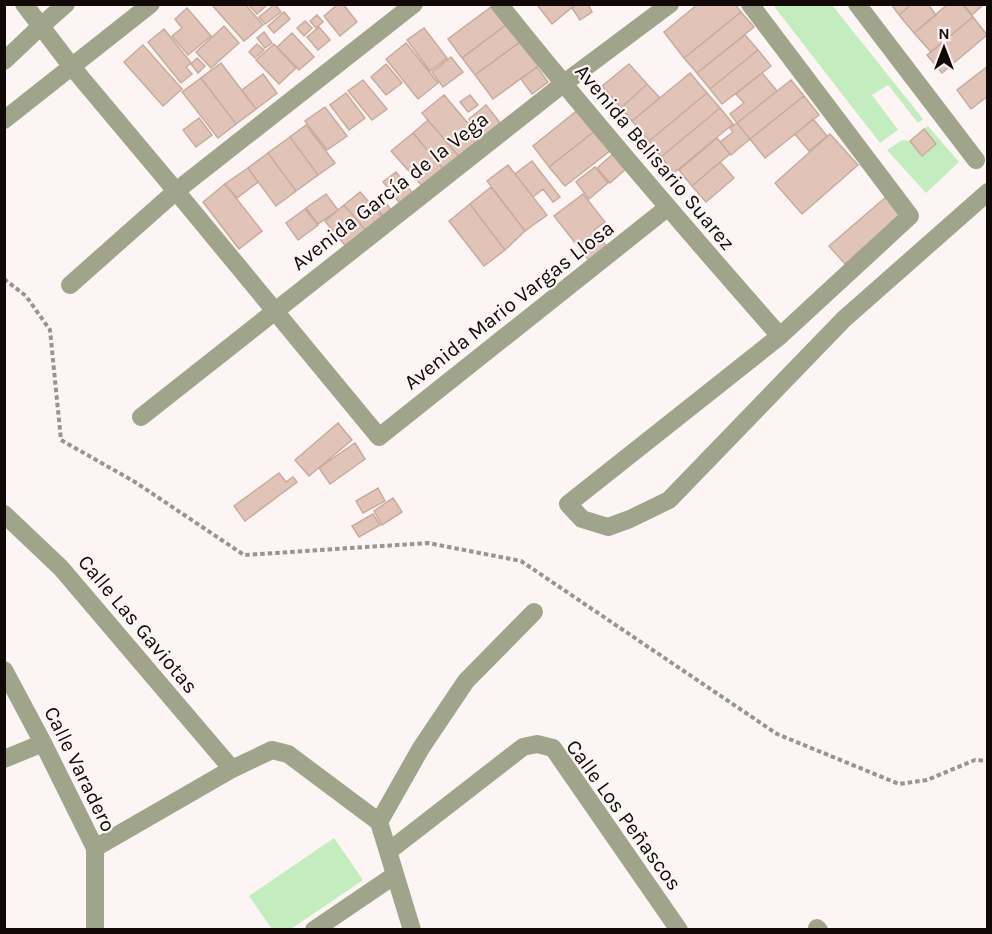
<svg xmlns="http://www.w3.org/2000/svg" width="992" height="934" font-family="Karla,sans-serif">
<rect width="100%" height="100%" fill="#fcf5f3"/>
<!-- green -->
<path fill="#c3edbe" d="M773 5H832L923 119 918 123 888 85 872 95 898 130 880 143Z
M928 126 959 162 926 193 887 150 902 140 910 141 922 155 936 144 924 129Z
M334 838 363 880 291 929H272L249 896Z"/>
<!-- building -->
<path fill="#e2c3b7" stroke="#c8ab9f" stroke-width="1.5" d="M211 4H245L263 25 244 41Z
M248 4H268L257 14Z
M275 4 281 12 265 24 259 17Z
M338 4H343L357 22 340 36 324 16Z
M495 4 510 22 462 58 448 39Z
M539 4H576L552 24 538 6Z
M578 4H588L592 12 580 20 572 8Z
M698 4H735L741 12 684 58 664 32Z
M891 4H912L899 15Z
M912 4H928L936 15 914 33 899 15Z
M948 4H962L973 17 931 52 914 33Z
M963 4H984L972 15Z
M187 8 211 36 188 55 172 36 182 28 175 19Z
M284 12 290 19 274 33 268 26Z
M741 12 754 27 697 73 684 58Z
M317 15 323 22 316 28 310 21Z
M973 17 987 35 942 73 927 55Z
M305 21 312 28 304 36 297 28Z
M510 22 524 39 475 75 462 58Z
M224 26 239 43 211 68 196 52Z
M319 27 330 40 318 50 307 37Z
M424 28 447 58 430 71 407 40Z
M164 29 191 63 186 67 192 74 181 83 148 42Z
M264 32 272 43 265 48 257 38Z
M292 33 314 57 299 70 277 47Z
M745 35 758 50 710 89 697 73Z
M524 39 542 63 493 99 475 75Z
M406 43 438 83 418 99 386 59Z
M257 44 264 50 255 58 249 52Z
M274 44 296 68 279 84 256 60Z
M143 45 182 89 163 106 124 62Z
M758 50 771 66 722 104 710 89Z
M451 57 463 72 443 87 432 72Z
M197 58 205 66 198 73 191 64Z
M221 63 256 109 236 124 201 78Z
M386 64 402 83 386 95 371 77Z
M629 64 647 84 621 108 602 86Z
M988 66V96L971 109 957 90Z
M537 67 548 82 532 94 521 79Z
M690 73 707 93 649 141 632 121Z
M762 73 777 91 737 123 730 114 744 103 736 94Z
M263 74 277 93 256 109 242 90Z
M201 78 236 124 218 138 182 92Z
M363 80 387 109 372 120 348 91Z
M791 80 804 96 750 139 737 123Z
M647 84 660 98 632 121 621 108Z
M346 93 365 118 349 130 330 105Z
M707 93 720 108 661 157 649 141Z
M444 95 482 140 460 158 422 113Z
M470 95 478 105 468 112 460 102Z
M804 96 819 115 765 158 750 139Z
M486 105 501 124 484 138 469 119Z
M325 107 347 136 327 150 305 121Z
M720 108 733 124 674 173 661 157Z
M579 109 596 130 549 167 533 146Z
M199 118 212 135 196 147 183 130Z
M813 119 827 136 809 151 795 134Z
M428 120 460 158 445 171 413 133Z
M737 123 750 139 731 155 720 142 733 132 730 128Z
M306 125 335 163 318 175 290 137Z
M924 129 936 144 922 156 910 141Z
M596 130 611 150 565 186 549 167Z
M413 133 445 171 424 188 391 151Z
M830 134 858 165 802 214 775 183Z
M290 137 318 175 296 191 268 153Z
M717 138 730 154 692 186 679 170Z
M268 153 296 191 276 206 248 168Z
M613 154 626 169 610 183 597 168Z
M532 161 560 197 553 202 543 189 533 197 515 174Z
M720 162 734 178 706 202 692 186Z
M508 165 547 215 525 231 487 181Z
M595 167 608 183 589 199 576 182Z
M248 168 258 182 237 198 225 184Z
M396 172 415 196 402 206 383 182Z
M225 184 262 231 239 249 203 202Z
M491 187 525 231 505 250 470 204Z
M360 192 384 219 368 233 344 205Z
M326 194 338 210 318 224 306 208Z
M583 194 605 222 594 230 609 249 591 263 554 216Z
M381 196 393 213 385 219 373 202Z
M886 197 901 215 845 264 829 246Z
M470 204 505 250 484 266 449 221Z
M344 205 368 233 348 249 325 221Z
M305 209 318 225 298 240 286 223Z
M338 423 352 440 309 476 295 460Z
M355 443 365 459 330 484 319 468Z
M279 473 286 482 293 477 297 482 245 521 234 506Z
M378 488 385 501 363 513 356 501Z
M393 498 402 512 382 525 374 511Z
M373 514 380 525 359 537 352 526Z"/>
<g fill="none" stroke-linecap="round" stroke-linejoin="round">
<!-- path -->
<path stroke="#9b9391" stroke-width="4" stroke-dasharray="4.5 3" stroke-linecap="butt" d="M4 279 26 296 50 330 61 440 135 482 244 555 428 543 521 561 777 734 899 784 927 780 975 760 988 761"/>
<!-- street -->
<path stroke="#9fa48a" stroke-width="18" d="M24 4 72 67 176 191 379 437 667 208
M499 4C590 118 684 227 780 336
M750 4 910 216 780 336 568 504 582 519 608 527 630 519 669 500 844 319 988 192
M857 4 976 160
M4 61 41 26 66 4
M4 120 151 4
M70 285 176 191 414 4
M141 417 563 84 670 4
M4 514 61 568 232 769
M4 670 43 743 95 848V930
M4 759 43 743
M379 822 421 748 466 681 534 612
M95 848 232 769 272 750 288 754 379 822 412 930
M389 851 523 747 537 744 553 748 679 930
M817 928 819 930
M314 930 395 875"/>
</g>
<g text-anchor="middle" stroke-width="4.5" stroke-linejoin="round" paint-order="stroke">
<!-- street labels -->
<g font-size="21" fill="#120906" stroke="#fcf5f3">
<text transform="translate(655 157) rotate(50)" y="7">Avenida Belisario Suarez</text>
<text transform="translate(390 191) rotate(-38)" y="7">Avenida García de la Vega</text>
<text transform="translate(509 305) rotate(-38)" y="7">Avenida Mario Vargas Llosa</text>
<text transform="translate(138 624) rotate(50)" y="7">Calle Las Gaviotas</text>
<text transform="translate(80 769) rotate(64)" y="7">Calle Varadero</text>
<text transform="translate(624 815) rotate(54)" y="7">Calle Los Peñascos</text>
</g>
</g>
<!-- border -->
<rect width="992" height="934" fill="none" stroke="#120906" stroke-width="12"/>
<!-- north arrow -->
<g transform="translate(944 48)" stroke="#fcf5f3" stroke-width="4.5" paint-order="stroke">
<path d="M0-4.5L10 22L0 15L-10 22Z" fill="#120906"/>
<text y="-9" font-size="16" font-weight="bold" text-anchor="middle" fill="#120906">N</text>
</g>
</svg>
